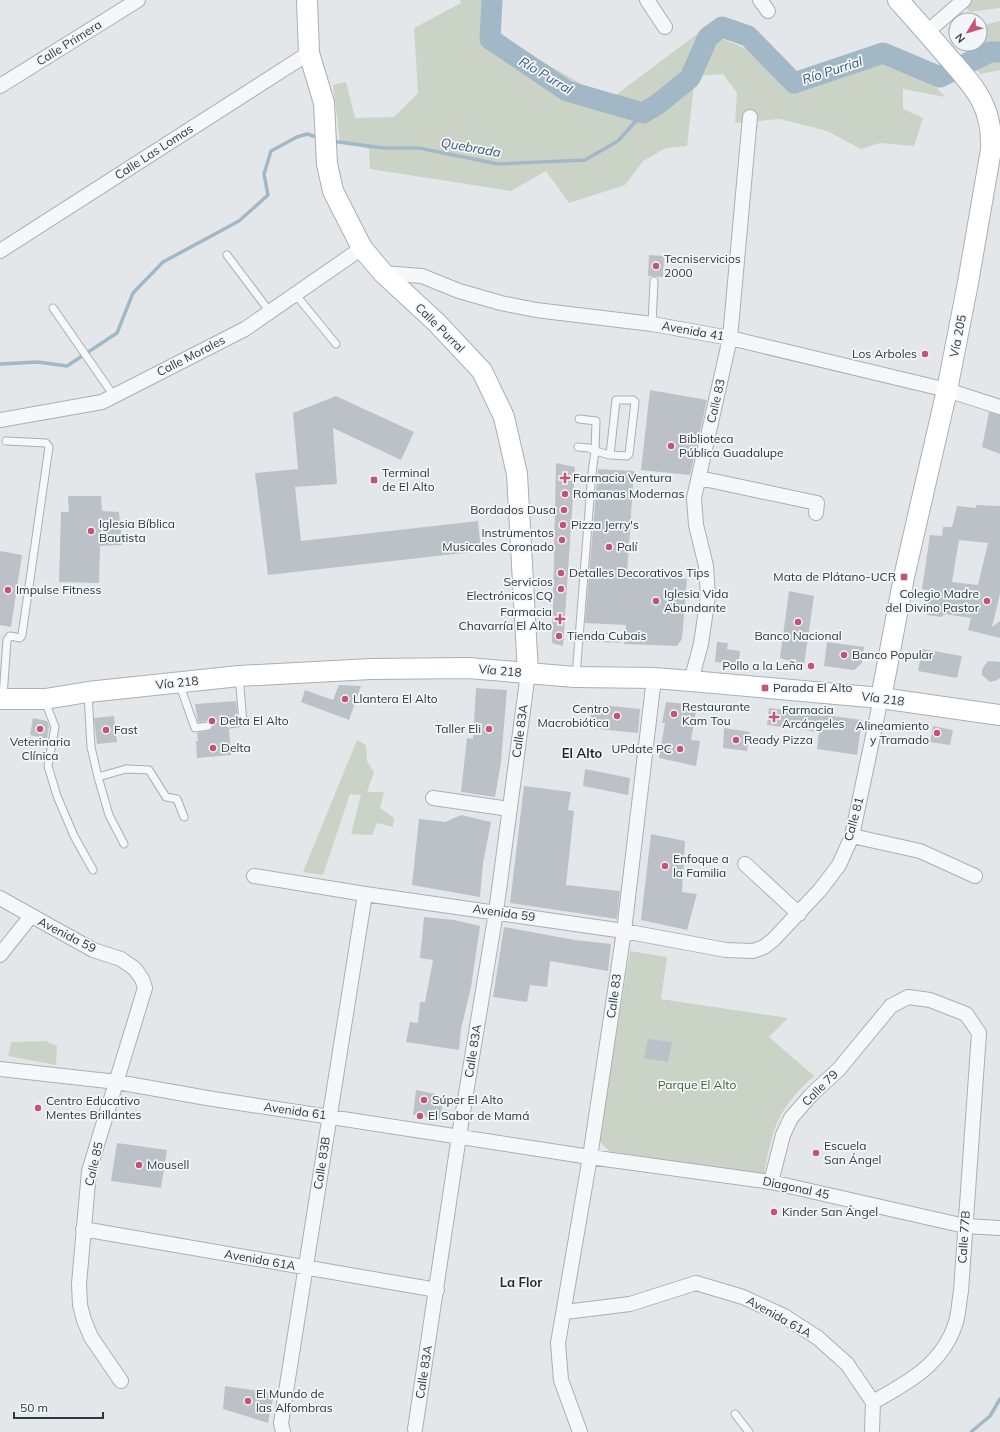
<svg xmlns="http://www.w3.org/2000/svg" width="1000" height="1432" font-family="Mulish,sans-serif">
<rect width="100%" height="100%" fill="#e4e7ea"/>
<!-- green -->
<path fill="#cbd3c6" d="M460 0H489L497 35 609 100 701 31 738 45 796 75C824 66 892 42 917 65 927 74 936 87 945 97L903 89V109L923 118 914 146 880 143 861 149 827 131 780 119 735 123 737 93 723 74 695 76 687 146 666 148 643 161 625 185 569 203 546 171 511 191 370 169 369 149 340 142 333 85 346 82 355 118 394 117 418 93 414 28 461 3Z
M970 0H1000V8L970 12 964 5Z
M1000 21V70L980 74 961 44H980V26Z
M357 740 366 745 367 761 374 772 367 792H384L380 808 394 818 393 827 377 823 372 835 351 834 361 795 350 794 323 875 303 872Z
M630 951 667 957 661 999 788 1018 769 1037 814 1076C777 1110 773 1126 764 1175L609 1151 599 1141Z
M46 1041 57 1046 56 1065 8 1056 11 1042Z"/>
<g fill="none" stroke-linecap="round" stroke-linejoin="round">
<!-- stream -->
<path stroke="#a2b8c7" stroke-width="3.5" d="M331 141 384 148H419L498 164 585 160 618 141 643 113
M0 364 38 362 67 366 117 333 133 293 163 262 239 221 268 195 264 174 271 151 297 137 307 134 320 138
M971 1432 990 1416 1000 1399"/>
<!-- river -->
<path stroke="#a2b8c7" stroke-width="21" d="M492 0 490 39 567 91 643 113 658 104 690 78 708 37 722 27 748 36 794 83 883 53 940 77 990 52H1000"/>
</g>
<!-- building -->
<path fill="#bbc1c7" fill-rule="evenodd" d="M649 255 664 256 663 277 648 276Z
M650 390 707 400 690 475 641 470Z
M336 396 414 432 401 460 333 428 337 484 295 487 301 541 478 521 481 551 268 575 255 473 298 469 293 413Z
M989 412 1000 415V454L982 447Z
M556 463 575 467 563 646 552 643Z
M598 469 634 471 627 574 687 579 682 639 677 646 624 644 626 625 585 623Z
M68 496H101L102 511 119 512 122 545 100 546 99 583 59 582 61 512H69Z
M976 505 1000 506V594L992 627 1000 621V638L968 630 971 618 945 614 941 617 927 615 930 591 922 589 930 535 942 536 943 527H952L957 506 976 508ZM959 540 988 543 978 585 952 582Z
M0 551 22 555 11 627 0 625Z
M789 591 814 596 804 665 780 658Z
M717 642 728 643 727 649 740 651 738 668 725 666 726 663 715 662Z
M827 642 864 647 862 663 854 670 824 666Z
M922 649 962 656 957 678 918 671Z
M988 661 1000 662V678L997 680 990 682 982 675V669Z
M339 685 361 686 349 720 301 702 305 690 333 700Z
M476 688 507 690 501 762 495 797 461 792 467 738 473 739Z
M236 701 238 718 226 720 224 724 229 729 231 755 197 758 196 741H198L197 733 211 730 213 726 209 721 198 722 195 704Z
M666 702 697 705 691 740 700 741 696 766 659 758 665 723H662Z
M592 704 640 709 638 733 590 728Z
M769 708 862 720 857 755 817 749 819 732 767 725Z
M114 716 117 742 97 744 94 718Z
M33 718 47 721 49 726 47 739 30 735Z
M933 726 953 730 950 745 930 742Z
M724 728 750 732 747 751 723 748Z
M585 769 630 778 628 795 583 786Z
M524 786 571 792 568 810 574 811 566 885 620 891 617 919 510 903Z
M461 815 491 822 483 863 480 897 412 885 419 819 445 822Z
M651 834 685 841 682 892 697 894 687 930 641 920Z
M424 917 454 920 480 926 471 987 461 1029 459 1050 406 1042 410 1022 418 1023 420 1002H425L433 960 420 958Z
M504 927 575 940 611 944 608 971 550 961 547 987 530 985 527 1002 493 997Z
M648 1039 672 1042 668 1062 644 1058Z
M416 1090 435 1094 433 1106H442L440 1119 413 1115Z
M117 1143 167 1150 161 1188 111 1181Z
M225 1386 274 1393 268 1423 223 1409Z"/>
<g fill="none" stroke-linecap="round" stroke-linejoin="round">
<!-- lane casing -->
<g stroke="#a9afb4" stroke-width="9">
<path id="lane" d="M227 255 270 312
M296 295 336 344
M53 308 114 396
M652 324 654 281
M616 400H633L635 402 629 454 627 456 610 455Z
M578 447 589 448 595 451 596 421 579 419
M578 637 620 638
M576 676 592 473 595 451 610 455
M179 683 195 728 208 726
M88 693 91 747 98 777 126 769 149 770 166 797 177 799 184 817
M3 697 7 640 10 636 20 638 22 635 49 447 46 443 6 441
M45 701 55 727 48 766 57 796 74 836 93 870
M229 724 243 722 239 676
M98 777 109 815 124 844
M735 1414 749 1432"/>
</g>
<!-- street casing -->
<g stroke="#a9afb4" stroke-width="16">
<path id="street" d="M647 0 665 27
M760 0 768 11
M927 32 964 0
M0 86 138 0
M0 251 309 53
M383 273 422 276 459 291 501 303 536 310 652 324 730 338 947 390 1000 407
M0 420 102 402 245 329 362 248
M699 478 817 503 816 513
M691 681 701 644 708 596 706 566 696 525 694 498 730 338 750 117
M433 798 510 809
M852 836 920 851 975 876
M745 864 799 914
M254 876 365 894 624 931 726 950 753 951 764 947 773 940 820 890 839 865 852 836 881 698
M0 898 93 950 121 959 135 969 142 979 145 988 89 1171 79 1284 80 1305 84 1320 91 1337 121 1381
M0 955 31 916
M0 1069 117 1082 207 1098 590 1157 771 1182 965 1226 1000 1228
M771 1182 783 1135 791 1118 811 1095 839 1069 891 1006 908 997 930 1000 966 1014 979 1033 961 1291C959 1301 959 1312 956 1322 943 1364 909 1382 873 1402
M83 1229 437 1290
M565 1312 630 1304 696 1283 743 1297 784 1316 818 1338 847 1364 873 1402
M415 1429 459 1136 496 912 528 673
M283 1432 281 1423 365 894
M580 1432 561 1380 558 1343 590 1157 624 931 654 678
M872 1432 873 1402"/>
</g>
<!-- secondary casing -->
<g stroke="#a9afb4" stroke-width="22">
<path id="secondary" d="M307 0 309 53 324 103 327 164 333 191 362 248 383 273 437 323 482 371 504 417 517 474 528 673
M881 698 904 577 947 390 967 288 991 150C993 105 974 87 947 56 931 37 914 18 898 0
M0 699H45L88 692 239 676 371 669 468 668 575 677 654 678 691 681 881 698 1000 715"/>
</g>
<!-- lane -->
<use href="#lane" stroke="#f6f7f9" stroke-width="7"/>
<!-- street -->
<use href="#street" stroke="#f6f7f9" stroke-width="14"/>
<!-- secondary -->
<use href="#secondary" stroke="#fff" stroke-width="20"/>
</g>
<!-- markers -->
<g fill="#c35573" stroke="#f3f6f8" stroke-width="1.5">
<circle cx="656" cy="266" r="4"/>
<circle cx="925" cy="354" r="4"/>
<circle cx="671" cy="446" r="4"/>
<path d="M563 472h4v4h4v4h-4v4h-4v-4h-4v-4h4z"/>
<rect x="370" y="476" width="8" height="8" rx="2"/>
<circle cx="565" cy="494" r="4"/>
<circle cx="564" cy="510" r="4"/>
<circle cx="563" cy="525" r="4"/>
<circle cx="91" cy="531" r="4"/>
<circle cx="562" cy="540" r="4"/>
<circle cx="609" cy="547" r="4"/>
<circle cx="561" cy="573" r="4"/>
<rect x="900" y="573" width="8" height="8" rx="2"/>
<circle cx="561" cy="589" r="4"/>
<circle cx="8" cy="590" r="4"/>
<circle cx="656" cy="601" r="4"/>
<circle cx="987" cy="601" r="4"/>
<path d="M558 613h4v4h4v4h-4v4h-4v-4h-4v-4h4z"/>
<circle cx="798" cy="622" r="4"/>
<circle cx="559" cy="636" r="4"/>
<circle cx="844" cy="655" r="4"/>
<circle cx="811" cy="666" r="4"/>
<rect x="761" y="684" width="8" height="8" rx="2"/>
<circle cx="345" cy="699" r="4"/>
<circle cx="674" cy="714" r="4"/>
<circle cx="617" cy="716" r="4"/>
<path d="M772 711h4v4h4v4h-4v4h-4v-4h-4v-4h4z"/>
<circle cx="212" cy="721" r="4"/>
<circle cx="40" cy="729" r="4"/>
<circle cx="489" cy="729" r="4"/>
<circle cx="106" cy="730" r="4"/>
<circle cx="937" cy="733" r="4"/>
<circle cx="736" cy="740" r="4"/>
<circle cx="213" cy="748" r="4"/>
<circle cx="680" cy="749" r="4"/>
<circle cx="665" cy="866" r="4"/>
<circle cx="424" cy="1100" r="4"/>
<circle cx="38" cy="1108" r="4"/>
<circle cx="420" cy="1116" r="4"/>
<circle cx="816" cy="1153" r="4"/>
<circle cx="139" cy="1165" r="4"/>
<circle cx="774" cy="1212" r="4"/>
<circle cx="248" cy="1401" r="4"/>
</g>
<g text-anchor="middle" stroke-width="3.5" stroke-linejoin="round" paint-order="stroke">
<!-- street labels -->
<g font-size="12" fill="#2d3741" stroke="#f3f6f8">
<text transform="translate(69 43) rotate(-32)" y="4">Calle Primera</text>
<text transform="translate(154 152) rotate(-33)" y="4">Calle Las Lomas</text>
<text transform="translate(440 328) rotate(45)" y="4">Calle Purral</text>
<text transform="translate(693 331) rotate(10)" y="4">Avenida 41</text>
<text transform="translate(958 336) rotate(-79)" y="4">Vía 205</text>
<text transform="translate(191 356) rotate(-27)" y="4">Calle Morales</text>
<text transform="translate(716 401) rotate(-77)" y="4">Calle 83</text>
<text transform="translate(500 671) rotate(5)" y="4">Vía 218</text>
<text transform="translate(177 683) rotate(-6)" y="4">Vía 218</text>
<text transform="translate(883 699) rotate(7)" y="4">Vía 218</text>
<text transform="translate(520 731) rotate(-82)" y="4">Calle 83A</text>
<text transform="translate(854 819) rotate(-75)" y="4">Calle 81</text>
<text transform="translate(504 913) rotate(8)" y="4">Avenida 59</text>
<text transform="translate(67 935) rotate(27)" y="4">Avenida 59</text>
<text transform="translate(614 996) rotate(-82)" y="4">Calle 83</text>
<text transform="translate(473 1051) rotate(-81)" y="4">Calle 83A</text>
<text transform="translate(820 1088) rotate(-45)" y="4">Calle 79</text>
<text transform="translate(295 1111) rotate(8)" y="4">Avenida 61</text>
<text transform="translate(322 1163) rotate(-81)" y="4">Calle 83B</text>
<text transform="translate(94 1164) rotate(-77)" y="4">Calle 85</text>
<text transform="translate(796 1188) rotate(12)" y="4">Diagonal 45</text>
<text transform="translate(964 1237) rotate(-86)" y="4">Calle 77B</text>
<text transform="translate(260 1260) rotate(10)" y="4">Avenida 61A</text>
<text transform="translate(779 1317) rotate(29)" y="4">Avenida 61A</text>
<text transform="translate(424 1372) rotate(-81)" y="4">Calle 83A</text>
</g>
<!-- poi labels -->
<g font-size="12" fill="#2d3741" stroke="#f3f6f8" text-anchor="start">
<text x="664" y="263">Tecniservicios<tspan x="664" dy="14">2000</tspan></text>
<text x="917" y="358" text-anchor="end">Los Arboles</text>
<text x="679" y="443">Biblioteca<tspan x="679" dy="14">Pública Guadalupe</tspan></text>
<text x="382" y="477">Terminal<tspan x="382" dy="14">de El Alto</tspan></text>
<text x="573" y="482">Farmacia Ventura</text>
<text x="573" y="498">Romanas Modernas</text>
<text x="556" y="514" text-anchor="end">Bordados Dusa</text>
<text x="99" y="528">Iglesia Bíblica<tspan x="99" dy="14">Bautista</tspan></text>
<text x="571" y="529">Pizza Jerry's</text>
<text x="554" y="537" text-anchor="end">Instrumentos<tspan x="554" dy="14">Musicales Coronado</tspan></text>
<text x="617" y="551">Palí</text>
<text x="569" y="577">Detalles Decorativos Tips</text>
<text x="896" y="581" text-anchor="end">Mata de Plátano-UCR</text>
<text x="553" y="586" text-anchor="end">Servicios<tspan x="553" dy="14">Electrónicos CQ</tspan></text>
<text x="16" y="594">Impulse Fitness</text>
<text x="664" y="598">Iglesia Vida<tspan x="664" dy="14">Abundante</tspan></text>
<text x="979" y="598" text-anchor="end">Colegio Madre<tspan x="979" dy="14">del Divino Pastor</tspan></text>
<text x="552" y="616" text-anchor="end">Farmacia<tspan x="552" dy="14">Chavarría El Alto</tspan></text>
<text x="567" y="640">Tienda Cubais</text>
<text x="798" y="640" text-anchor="middle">Banco Nacional</text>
<text x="852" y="659">Banco Popular</text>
<text x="803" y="670" text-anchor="end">Pollo a la Leña</text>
<text x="773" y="692">Parada El Alto</text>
<text x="353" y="703">Llantera El Alto</text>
<text x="682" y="711">Restaurante<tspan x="682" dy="14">Kam Tou</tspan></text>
<text x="609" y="713" text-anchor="end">Centro<tspan x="609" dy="14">Macrobiótica</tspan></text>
<text x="782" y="714">Farmacia<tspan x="782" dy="14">Arcángeles</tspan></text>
<text x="220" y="725">Delta El Alto</text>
<text x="929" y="730" text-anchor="end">Alineamiento<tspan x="929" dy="14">y Tramado</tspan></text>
<text x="481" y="733" text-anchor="end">Taller Eli</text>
<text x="114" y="734">Fast</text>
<text x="744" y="744">Ready Pizza</text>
<text x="40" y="746" text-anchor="middle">Veterinaria<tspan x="40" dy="14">Clínica</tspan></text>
<text x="221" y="752">Delta</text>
<text x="672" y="753" text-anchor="end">UPdate PC</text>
<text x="673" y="863">Enfoque a<tspan x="673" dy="14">la Familia</tspan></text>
<text x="432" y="1104">Súper El Alto</text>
<text x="46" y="1105">Centro Educativo<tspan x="46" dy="14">Mentes Brillantes</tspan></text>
<text x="428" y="1120">El Sabor de Mamá</text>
<text x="824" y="1150">Escuela<tspan x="824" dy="14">San Ángel</tspan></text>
<text x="147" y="1169">Mousell</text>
<text x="782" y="1216">Kinder San Ángel</text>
<text x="256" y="1398">El Mundo de<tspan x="256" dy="14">las Alfombras</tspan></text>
</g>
<!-- park labels -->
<g font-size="12" fill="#455c3b" stroke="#f3f6f8">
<text x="697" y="1089">Parque El Alto</text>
</g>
<!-- water labels -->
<g font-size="13" font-style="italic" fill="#3a5971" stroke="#f3f6f8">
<text transform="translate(832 70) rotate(-18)" y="5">Río Purrial</text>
<text transform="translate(546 75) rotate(31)" y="5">Río Purral</text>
<text transform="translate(471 147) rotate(10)" y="5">Quebrada</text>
</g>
<!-- neighbourhood labels -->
<g font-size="13" font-weight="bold" fill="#1f2832" stroke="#f3f6f8">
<text x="582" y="758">El Alto</text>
<text x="521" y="1287">La Flor</text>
</g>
</g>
<!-- north arrow -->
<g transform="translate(968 32) rotate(232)"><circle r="19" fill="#f3f6f8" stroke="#a4aaaf"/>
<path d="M0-3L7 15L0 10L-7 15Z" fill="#c35573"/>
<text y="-6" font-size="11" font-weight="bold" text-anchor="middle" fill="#2d3741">N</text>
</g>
<!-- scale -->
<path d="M14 1412v6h89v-6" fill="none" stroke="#2d3741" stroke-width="2"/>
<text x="20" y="1412" font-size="12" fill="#2d3741" stroke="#f3f6f8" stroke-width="3" paint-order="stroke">50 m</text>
</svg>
